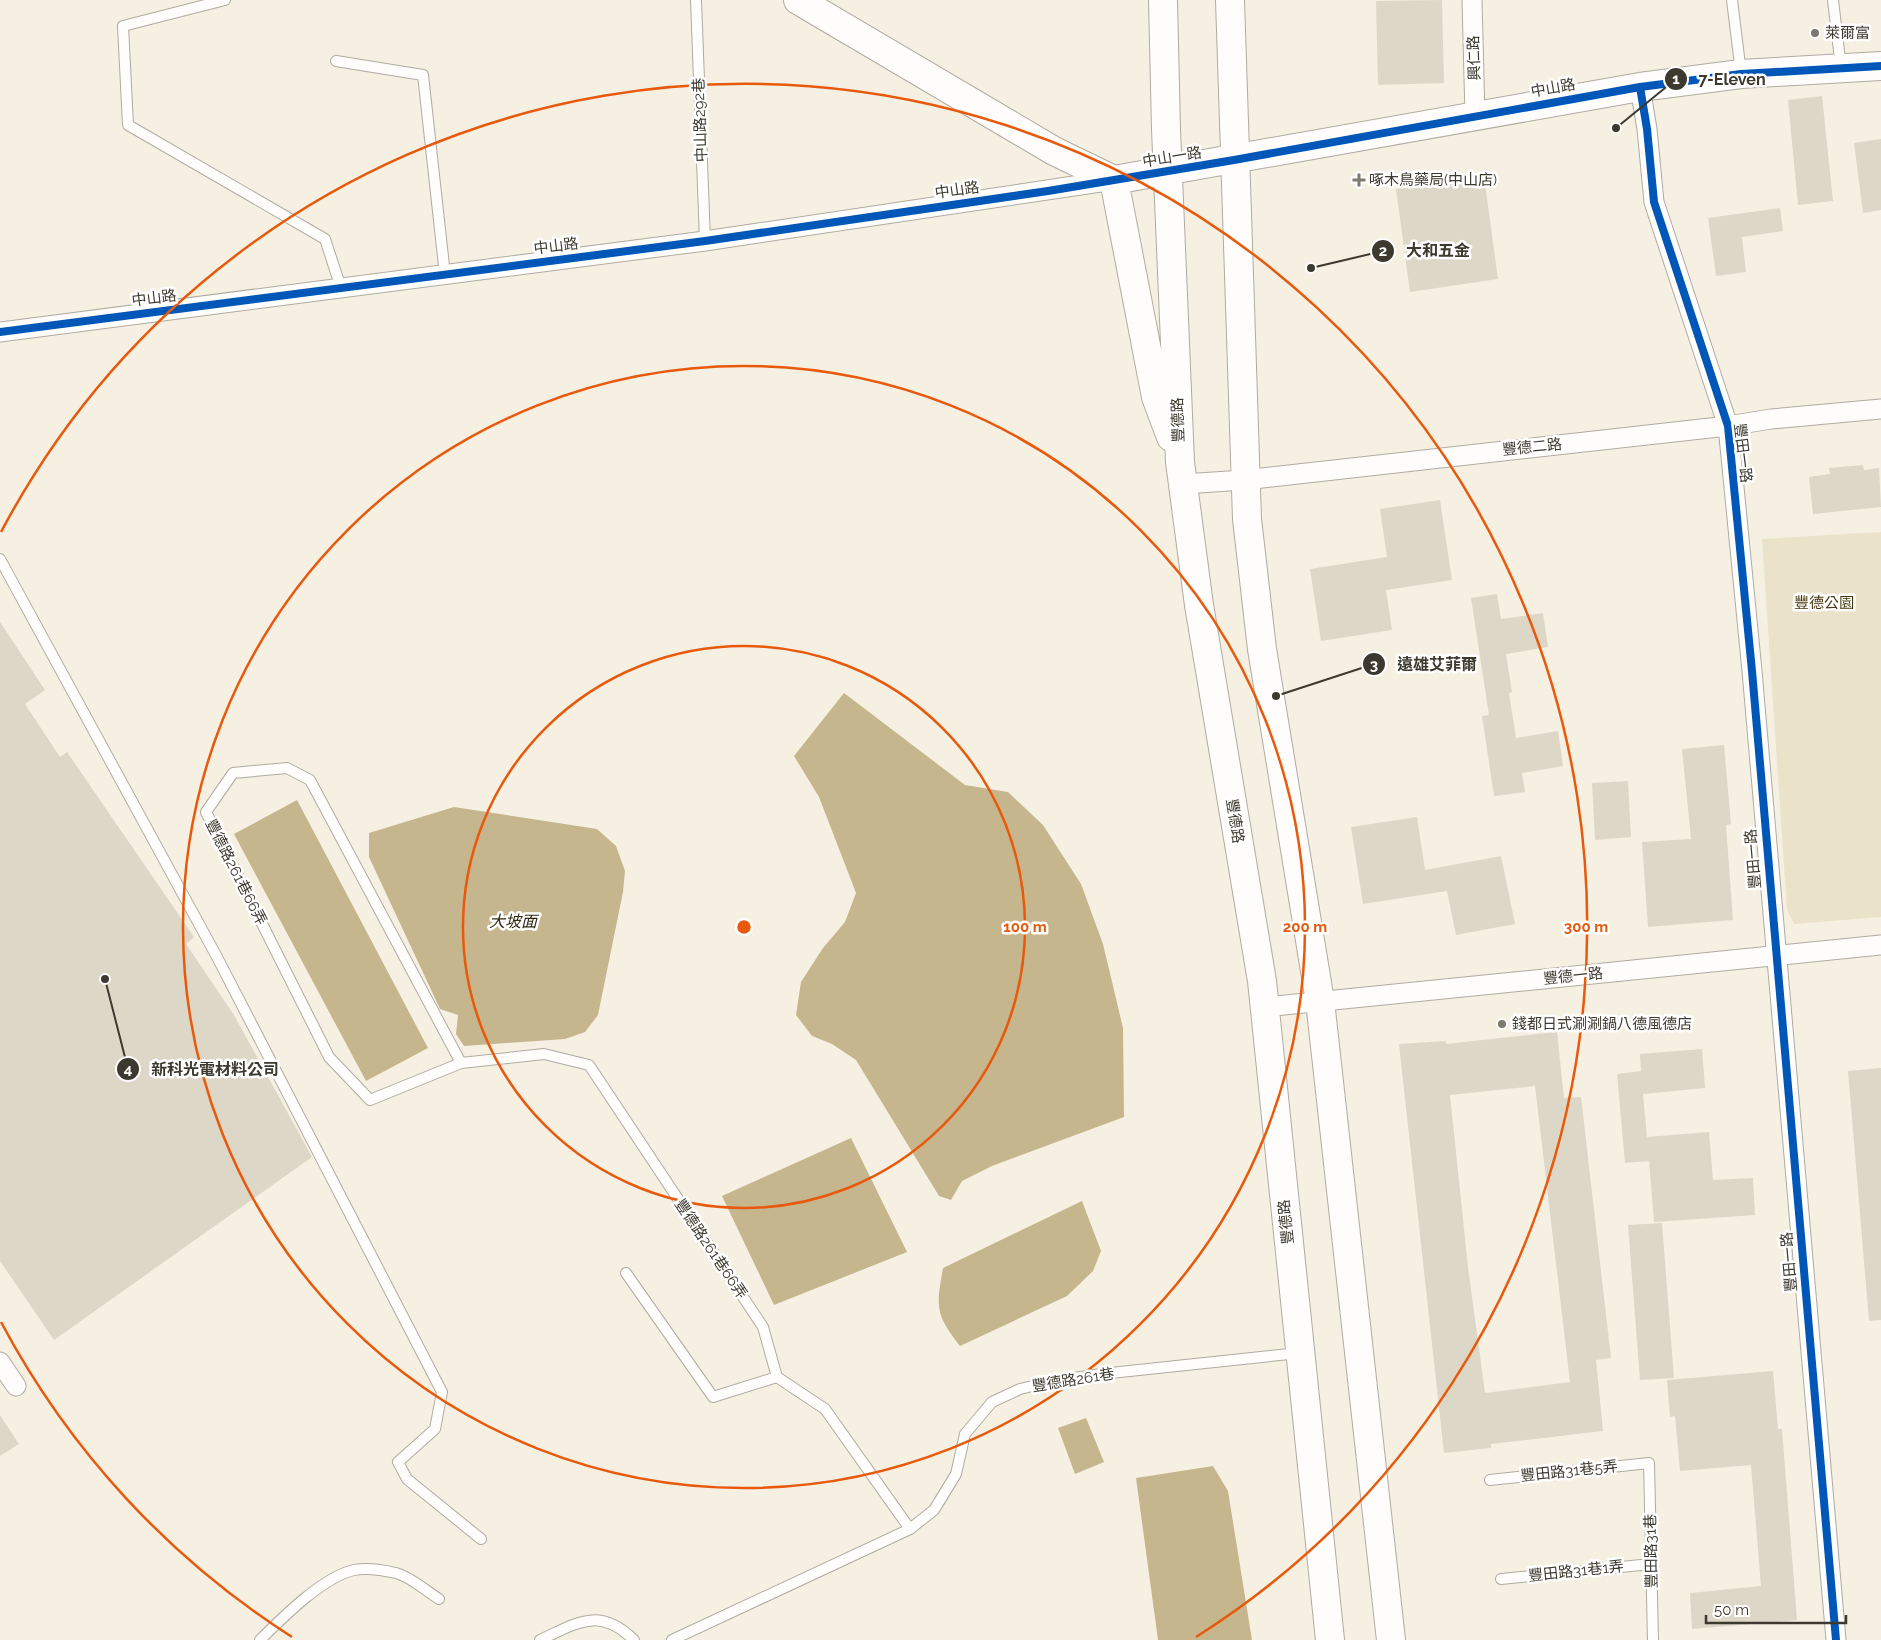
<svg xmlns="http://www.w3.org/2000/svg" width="1881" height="1640" font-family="Raleway,'Noto Sans TC',sans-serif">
<rect width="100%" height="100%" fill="#f6f0e3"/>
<!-- green -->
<path fill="#ebe2ca" d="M1881 532V917L1794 924 1787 910 1762 539Z"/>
<!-- water -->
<path fill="#c6b68e" d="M844 693 965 785 1008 792 1043 825 1081 884 1103 944 1123 1028 1124 1117 992 1166 962 1181 951 1200 939 1196 856 1060 832 1044 812 1036 796 1015 801 982 823 948 845 922 856 893 819 797 794 756Z
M297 800 428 1048 366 1081 234 834Z
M454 807 597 829 616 846 625 871 623 892 598 1015 585 1032 565 1039 464 1046 456 1034 458 1015 440 1009 369 857V833Z
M851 1138 907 1252 774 1305 722 1196Z
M1082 1201 1101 1251 1093 1271 1067 1296 960 1346C935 1314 936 1307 943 1268Z
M1086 1418 1104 1462 1075 1474 1058 1428Z
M1213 1466 1228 1491 1252 1640H1158L1136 1478Z"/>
<!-- building -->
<path fill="#ddd7c7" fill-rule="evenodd" d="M1442 0 1444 83 1378 85 1376 1Z
M1822 96 1833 201 1798 205 1788 100Z
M1881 139V210L1863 213 1854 143Z
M1484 176 1498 279 1410 292 1396 189Z
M1780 208 1783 231 1742 237 1746 272 1716 276 1708 218Z
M1863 465 1864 470 1879 468 1881 507 1813 514 1809 477 1830 474 1829 468Z
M1440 500 1452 580 1386 590 1392 630 1321 641 1310 569 1387 557 1380 509Z
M1497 594 1501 619 1543 613 1548 647 1506 654 1512 692 1509 693 1516 738 1558 731 1563 766 1522 773 1525 792 1494 796 1482 716 1489 715 1471 598Z
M0 622 45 690 25 704 60 757 67 752 194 937 186 944 234 1015 312 1157 54 1340 0 1261Z
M1724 745 1731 824 1726 825 1733 920 1648 927 1642 842 1691 839 1682 749Z
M1628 781 1631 837 1595 840 1592 783Z
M1417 817 1425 870 1501 856 1515 924 1456 935 1447 891 1363 904 1351 827Z
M1557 1032 1564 1098 1581 1097 1611 1358 1596 1360 1603 1431 1491 1444V1448L1444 1453 1399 1044 1446 1041V1044ZM1535 1086 1570 1382 1485 1393 1468 1267 1450 1095Z
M1702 1049 1705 1088 1643 1094 1647 1137 1709 1132 1713 1180 1753 1178 1755 1215 1654 1222 1649 1161 1625 1163 1617 1074 1641 1071 1640 1054Z
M1881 1068V1320L1869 1321 1848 1071Z
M1662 1223 1674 1378 1640 1380 1628 1225Z
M1773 1371 1778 1429H1782L1797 1620 1692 1629 1690 1593 1761 1586 1751 1465 1680 1471 1675 1416 1670 1417 1667 1380Z
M0 1415 19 1444 0 1456Z"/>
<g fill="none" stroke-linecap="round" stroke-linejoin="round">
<!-- lane casing -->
<g stroke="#b0aba1" stroke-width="12">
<path id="lane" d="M225 0 123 26 128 125 325 239 341 288
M696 0 705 241
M1732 0 1741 73
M1833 0 1841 68
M336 61 423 75 445 275
M0 559 217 957 442 1392 435 1429 398 1462 407 1479 481 1539
M461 1063 310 780 287 768 233 773 206 812 329 1057 370 1100 461 1063 544 1054 589 1065 763 1327 777 1377 825 1409 910 1529
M626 1273 713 1397 777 1377
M1490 1480 1649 1463 1653 1640
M1501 1579 1651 1564
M260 1640C283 1617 323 1577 354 1570 368 1567 383 1570 396 1573 411 1577 426 1591 439 1599
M540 1640C577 1623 599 1606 634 1640
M672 1640 910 1529 934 1510 956 1474 965 1434 992 1402 1020 1389 1053 1381 1101 1374 1299 1353"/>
</g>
<!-- street casing -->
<g stroke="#b0aba1" stroke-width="21">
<path id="street" d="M1472 0 1475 116
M1640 87 1647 129 1654 202 1728 426 1752 671 1836 1640
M0 332 705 241 1114 180
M1183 484 1244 480 1728 426 1771 419 1881 409
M1265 1007 1881 945
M0 1362 16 1386"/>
</g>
<!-- secondary casing -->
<g stroke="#b0aba1" stroke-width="30">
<path id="secondary" d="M798 0 1054 151 1114 180 1640 87 1741 74 1881 66
M1163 0 1166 129 1180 462 1199 605 1262 981 1330 1640
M1230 0 1247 519 1262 649 1320 1001 1391 1640
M1114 180 1156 397 1171 437"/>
</g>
<!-- lane -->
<use href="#lane" stroke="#fefdfb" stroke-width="10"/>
<!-- street -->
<use href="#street" stroke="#fefdfb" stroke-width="19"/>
<!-- secondary -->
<use href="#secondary" stroke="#fefdfb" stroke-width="28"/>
<!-- cycleway casing -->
<g stroke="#fff" stroke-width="11">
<path id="cycleway" d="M1640 87 1647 129 1654 202 1728 426 1752 671 1836 1640
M0 332 705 241 1048 191 1234 160 1640 87 1741 74 1881 66"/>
</g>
<!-- cycleway -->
<use href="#cycleway" stroke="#0057b8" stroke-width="8"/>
</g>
<!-- distance rings -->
<g fill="none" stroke="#e8590c" stroke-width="2.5">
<circle cx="744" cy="927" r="281"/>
<circle cx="744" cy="927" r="561"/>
<path d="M292 1637A842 842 0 0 1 1 1322M1 532A842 842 0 1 1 1196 1637"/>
</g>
<!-- markers -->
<g fill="#7e796e" stroke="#fff" stroke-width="2">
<circle cx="1815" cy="33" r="5"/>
<path d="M1356.5 172.5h5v5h5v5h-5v5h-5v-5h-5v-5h5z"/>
<circle cx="1502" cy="1024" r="5"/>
</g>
<g text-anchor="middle" stroke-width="5" stroke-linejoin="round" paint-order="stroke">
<!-- poi labels -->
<g font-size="15" fill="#3d392f" stroke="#fff" text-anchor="start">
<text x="1825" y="38">萊爾富</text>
<text x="1369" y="185">啄木鳥藥局(中山店)</text>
<text x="1512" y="1029">錢都日式涮涮鍋八德風德店</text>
</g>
<!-- street labels -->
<g font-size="15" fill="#3d392f" stroke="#fff">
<text transform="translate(1474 58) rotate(-92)" y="5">興仁路</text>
<text transform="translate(1553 88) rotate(-10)" y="5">中山路</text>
<text transform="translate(700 120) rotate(-92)" y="5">中山路292巷</text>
<text transform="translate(1172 157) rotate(-9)" y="5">中山一路</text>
<text transform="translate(957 190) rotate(-8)" y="5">中山路</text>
<text transform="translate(556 246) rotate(-7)" y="5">中山路</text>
<text transform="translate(154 298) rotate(-7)" y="5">中山路</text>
<text transform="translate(1178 420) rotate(-92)" y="5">豐德路</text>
<text transform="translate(1532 447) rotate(-6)" y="5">豐德二路</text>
<text transform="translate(1743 453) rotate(83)" y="5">豐田一路</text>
<text transform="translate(1235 821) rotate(81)" y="5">豐德路</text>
<text transform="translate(1753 859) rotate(-95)" y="5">豐田一路</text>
<text transform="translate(236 872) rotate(63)" y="5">豐德路261巷66弄</text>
<text transform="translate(1573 976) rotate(-6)" y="5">豐德一路</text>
<text transform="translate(1286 1222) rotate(-96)" y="5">豐德路</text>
<text transform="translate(711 1249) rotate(56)" y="5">豐德路261巷66弄</text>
<text transform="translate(1789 1262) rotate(-95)" y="5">豐田一路</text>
<text transform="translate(1073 1380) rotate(-9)" y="5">豐德路261巷</text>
<text transform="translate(1569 1471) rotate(-6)" y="5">豐田路31巷5弄</text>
<text transform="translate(1651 1551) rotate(-91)" y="5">豐田路31巷</text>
<text transform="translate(1576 1571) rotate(-6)" y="5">豐田路31巷1弄</text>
</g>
<!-- park labels -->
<g font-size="15" fill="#46380d" stroke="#fff">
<text x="1824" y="608">豐德公園</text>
</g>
<!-- water labels -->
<g font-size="16" font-style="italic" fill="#312810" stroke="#fff">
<text x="513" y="927">大坡面</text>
</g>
</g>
<circle cx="744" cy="927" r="8" fill="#e8590c" stroke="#fff" stroke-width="2.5"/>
<g font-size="15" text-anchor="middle" font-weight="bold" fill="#e8590c" stroke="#fff" stroke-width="5" stroke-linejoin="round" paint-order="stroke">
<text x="1025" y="932">100 m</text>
<text x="1305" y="932">200 m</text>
<text x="1586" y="932">300 m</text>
</g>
<!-- callouts -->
<path fill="none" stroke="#3d392f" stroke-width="2" d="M1616 128L1676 79M1311 268L1383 251M1276 696L1374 664M105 979L128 1069"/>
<g fill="#3d392f" stroke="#fff" stroke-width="2">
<circle cx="1616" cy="128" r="5"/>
<circle cx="1311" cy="268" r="5"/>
<circle cx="1276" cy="696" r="5"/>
<circle cx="105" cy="979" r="5"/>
<circle cx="1676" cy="79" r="12"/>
<circle cx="1383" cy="251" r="12"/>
<circle cx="1374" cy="664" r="12"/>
<circle cx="128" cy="1069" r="12"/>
</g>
<g font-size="15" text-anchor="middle" font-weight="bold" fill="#fff">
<text x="1676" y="84">1</text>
<text x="1383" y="256">2</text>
<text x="1374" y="670">3</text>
<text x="128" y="1074">4</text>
</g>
<g font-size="16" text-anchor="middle" font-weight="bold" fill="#3d392f" stroke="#fff" stroke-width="5" stroke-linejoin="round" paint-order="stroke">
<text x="1732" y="85">7-Eleven</text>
<text x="1438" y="256">大和五金</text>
<text x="1437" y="670">遠雄艾菲爾</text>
<text x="215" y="1075">新科光電材料公司</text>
</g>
<!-- scale -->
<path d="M1706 1615v8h140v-8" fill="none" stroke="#3d392f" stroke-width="2.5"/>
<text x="1714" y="1615" font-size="15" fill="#3d392f" stroke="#ffffff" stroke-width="4" paint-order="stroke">50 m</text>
</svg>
